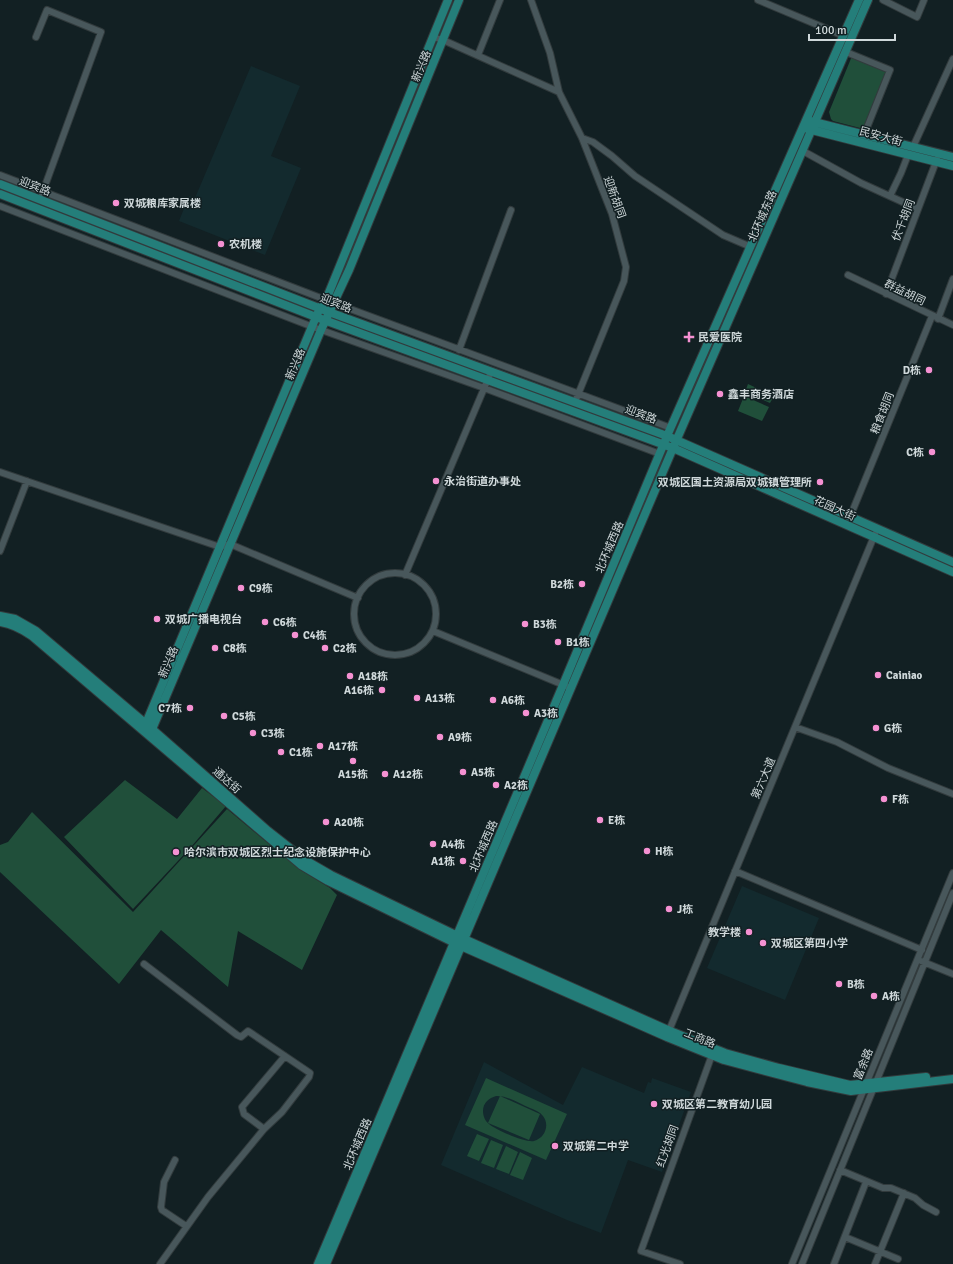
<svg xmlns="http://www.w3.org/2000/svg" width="953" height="1264" font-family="Signika,'Noto Sans SC',sans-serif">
<rect width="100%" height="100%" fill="#122023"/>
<!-- built -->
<path fill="#132a2e" d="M251 66 300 86 271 156 301 168 265 255 179 221 189 196 195 198Z
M742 886 819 918 785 1000 707 968Z
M484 1062 563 1105 582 1067 644 1093 648 1082 651 1083 652 1078 691 1092 662 1172 628 1160 601 1233 567 1220 441 1165Z"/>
<!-- green -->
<path fill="#204f3a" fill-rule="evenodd" d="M852 56 887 71 864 129 833 121 831 119 829 112Z
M748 384 774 396 770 403 745 392Z
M744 396 769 407 762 421 738 411Z
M125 780 177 819 202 788 226 806 191 847 133 909 64 837Z
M227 809 299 869 330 888 337 895 302 970 238 931 228 987 161 930 119 984 0 872V845L8 842 32 812 133 912Z
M486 1078 567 1114 546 1160 465 1125ZM496 1096C507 1095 520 1104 530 1108 535 1110 540 1112 543 1116 550 1125 545 1138 534 1141 526 1143 496 1130 489 1124 485 1121 483 1116 483 1111 483 1103 489 1098 496 1096Z
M500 1096 540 1114 529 1140 488 1123Z
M477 1134 489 1139 479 1161 467 1156Z
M491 1140 503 1145 494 1168 481 1163Z
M506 1146 518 1152 509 1174 496 1169Z
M520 1152 532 1158 523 1180 510 1175Z"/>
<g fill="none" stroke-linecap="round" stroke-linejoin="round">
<!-- minor casing -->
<g stroke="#323b3d" stroke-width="8">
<path id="minor" d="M531 0 550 53 559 92 582 138 612 214 626 267 624 281 575 402
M758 0 844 36
M883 0 917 17 924 0
M36 37 47 10 101 32 42 194
M433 37 443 40 559 92
M846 52 890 70 864 135
M478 55 500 0
M582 138 593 142 612 156 635 176 723 235 751 247
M913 147 953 59
M803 151 861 183 918 209
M0 175 326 300 671 428
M890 196 901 173 908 155
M0 206 313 327 484 388 660 454
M848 275 953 325
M886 294 937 159
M938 319 953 279
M459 350 511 210
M0 472 220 547 230 544 358 598
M850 517 932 316
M0 551 27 481
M354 614a41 41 0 1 1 82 0a41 41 0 1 1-82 0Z
M405 575 491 372
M433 631 566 686
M795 727 837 742 888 768 953 794
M735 871 922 950
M921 961 953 974
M144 964 237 1035 241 1037 248 1031 310 1073 309 1077 282 1112 264 1129 208 1197 160 1264
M668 1033 875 534
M264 1129 244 1114 242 1107 285 1056
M175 1160 164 1182 161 1207 162 1210 186 1226
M840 1170 883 1188H891L915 1198 923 1205 936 1212
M845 1237 898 1259
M680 1264 641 1251 713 1052
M792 1264 953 873
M802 1264 953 893
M834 1264 866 1182
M875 1264 904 1193"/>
</g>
<!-- major casing -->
<g stroke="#323b3d" stroke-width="10">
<path id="major" d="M810 121 953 157
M808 129 953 166
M0 184 329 312 667 436 953 562
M0 194 316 317 673 448 953 572
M0 616 15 619 36 631 152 729 268 831 305 860 331 875 464 939 670 1031 725 1053 779 1068 850 1085 926 1077
M0 622C13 624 22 629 32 636L301 865 328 881 461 946 667 1037 724 1060 807 1082 851 1091 953 1079
M144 728 316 317 320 308 326 300 448 0
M150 734 321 330 349 270 459 0
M318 1264 563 685 667 436 859 0
M326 1264 673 448 868 0"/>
</g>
<!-- minor -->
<use href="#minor" stroke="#48575b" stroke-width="6"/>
<!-- major -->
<use href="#major" stroke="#247e7a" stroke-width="8"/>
</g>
<!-- markers -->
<g fill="#f591d2" stroke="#122023" stroke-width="1.5">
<circle cx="116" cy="203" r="4"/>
<circle cx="221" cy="244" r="4"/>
<path d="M687 331h4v4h4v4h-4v4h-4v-4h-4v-4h4z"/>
<circle cx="929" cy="370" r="4"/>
<circle cx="720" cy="394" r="4"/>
<circle cx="932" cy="452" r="4"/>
<circle cx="436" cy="481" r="4"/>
<circle cx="820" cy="482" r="4"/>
<circle cx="582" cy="584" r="4"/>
<circle cx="241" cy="588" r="4"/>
<circle cx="157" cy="619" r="4"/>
<circle cx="265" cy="622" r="4"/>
<circle cx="525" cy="624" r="4"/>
<circle cx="295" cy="635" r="4"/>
<circle cx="558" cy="642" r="4"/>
<circle cx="215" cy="648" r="4"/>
<circle cx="325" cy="648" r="4"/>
<circle cx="878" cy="675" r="4"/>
<circle cx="350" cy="676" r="4"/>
<circle cx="382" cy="690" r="4"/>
<circle cx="417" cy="698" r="4"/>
<circle cx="493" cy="700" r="4"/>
<circle cx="190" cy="708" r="4"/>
<circle cx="526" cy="713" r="4"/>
<circle cx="224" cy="716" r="4"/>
<circle cx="876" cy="728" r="4"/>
<circle cx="253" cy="733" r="4"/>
<circle cx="440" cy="737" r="4"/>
<circle cx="320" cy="746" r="4"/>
<circle cx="281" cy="752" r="4"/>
<circle cx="353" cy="761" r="4"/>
<circle cx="463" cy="772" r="4"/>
<circle cx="385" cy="774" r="4"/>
<circle cx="496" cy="785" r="4"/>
<circle cx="884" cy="799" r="4"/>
<circle cx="600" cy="820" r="4"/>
<circle cx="326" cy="822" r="4"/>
<circle cx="433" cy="844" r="4"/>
<circle cx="647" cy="851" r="4"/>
<circle cx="176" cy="852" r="4"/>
<circle cx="463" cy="861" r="4"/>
<circle cx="669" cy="909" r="4"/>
<circle cx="749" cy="932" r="4"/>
<circle cx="763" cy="943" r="4"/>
<circle cx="839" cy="984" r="4"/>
<circle cx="874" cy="996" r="4"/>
<circle cx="654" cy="1104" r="4"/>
<circle cx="555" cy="1146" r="4"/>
</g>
<g text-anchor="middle" stroke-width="3" stroke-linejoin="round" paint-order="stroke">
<!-- street labels -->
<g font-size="11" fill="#cfd8da" stroke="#122023">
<text transform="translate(421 66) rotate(-68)" y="4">新兴路</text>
<text transform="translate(881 136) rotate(15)" y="4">民安大街</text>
<text transform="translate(35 186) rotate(21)" y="4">迎宾路</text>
<text transform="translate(615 197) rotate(70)" y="4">迎新胡同</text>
<text transform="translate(762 216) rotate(-66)" y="4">北环城东路</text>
<text transform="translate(903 220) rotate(-69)" y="4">伏千胡同</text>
<text transform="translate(905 292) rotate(26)" y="4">群益胡同</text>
<text transform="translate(336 303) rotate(21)" y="4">迎宾路</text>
<text transform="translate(295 364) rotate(-67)" y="4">新兴路</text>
<text transform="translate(882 413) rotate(-68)" y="4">粮食胡同</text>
<text transform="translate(641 414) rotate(20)" y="4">迎宾路</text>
<text transform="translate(835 508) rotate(24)" y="4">花园大街</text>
<text transform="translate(609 547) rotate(-67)" y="4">北环城西路</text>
<text transform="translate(168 662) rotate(-67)" y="4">新兴路</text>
<text transform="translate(763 778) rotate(-67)" y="4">第六大道</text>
<text transform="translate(227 780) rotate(41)" y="4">通达街</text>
<text transform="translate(483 846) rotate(-67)" y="4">北环城西路</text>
<text transform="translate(700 1038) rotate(22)" y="4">工商路</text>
<text transform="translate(863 1064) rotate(-68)" y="4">富余路</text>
<text transform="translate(357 1144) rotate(-67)" y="4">北环城西路</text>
<text transform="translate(667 1146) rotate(-70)" y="4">红光胡同</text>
</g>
<!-- poi labels -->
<g font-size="11" font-weight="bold" fill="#cfd8da" stroke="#122023" text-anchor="start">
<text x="124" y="207">双城粮库家属楼</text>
<text x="229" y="248">农机楼</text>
<text x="698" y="341">民爱医院</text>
<text x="921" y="374" text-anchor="end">D栋</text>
<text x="728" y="398">鑫丰商务酒店</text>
<text x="924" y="456" text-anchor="end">C栋</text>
<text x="444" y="485">永治街道办事处</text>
<text x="812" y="486" text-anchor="end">双城区国土资源局双城镇管理所</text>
<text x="574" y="588" text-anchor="end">B2栋</text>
<text x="249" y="592">C9栋</text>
<text x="165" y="623">双城广播电视台</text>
<text x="273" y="626">C6栋</text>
<text x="533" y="628">B3栋</text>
<text x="303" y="639">C4栋</text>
<text x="566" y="646">B1栋</text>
<text x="223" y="652">C8栋</text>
<text x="333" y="652">C2栋</text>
<text x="886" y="679">Cainiao</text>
<text x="358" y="680">A18栋</text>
<text x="374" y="694" text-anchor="end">A16栋</text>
<text x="425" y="702">A13栋</text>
<text x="501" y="704">A6栋</text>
<text x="182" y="712" text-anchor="end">C7栋</text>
<text x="534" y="717">A3栋</text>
<text x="232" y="720">C5栋</text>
<text x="884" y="732">G栋</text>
<text x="261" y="737">C3栋</text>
<text x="448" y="741">A9栋</text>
<text x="328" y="750">A17栋</text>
<text x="289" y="756">C1栋</text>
<text x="471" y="776">A5栋</text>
<text x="353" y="778" text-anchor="middle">A15栋</text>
<text x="393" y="778">A12栋</text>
<text x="504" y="789">A2栋</text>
<text x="892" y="803">F栋</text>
<text x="608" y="824">E栋</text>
<text x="334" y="826">A20栋</text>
<text x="441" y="848">A4栋</text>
<text x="655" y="855">H栋</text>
<text x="184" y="856">哈尔滨市双城区烈士纪念设施保护中心</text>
<text x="455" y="865" text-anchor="end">A1栋</text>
<text x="677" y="913">J栋</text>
<text x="741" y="936" text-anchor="end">教学楼</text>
<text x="771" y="947">双城区第四小学</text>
<text x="847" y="988">B栋</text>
<text x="882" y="1000">A栋</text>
<text x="662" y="1108">双城区第二教育幼儿园</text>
<text x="563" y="1150">双城第二中学</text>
</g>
</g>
<!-- scale -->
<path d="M809 34v6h86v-6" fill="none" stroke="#cfd8da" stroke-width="2"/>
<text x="815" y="34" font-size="12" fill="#cfd8da" stroke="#122023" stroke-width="3" paint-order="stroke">100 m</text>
</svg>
